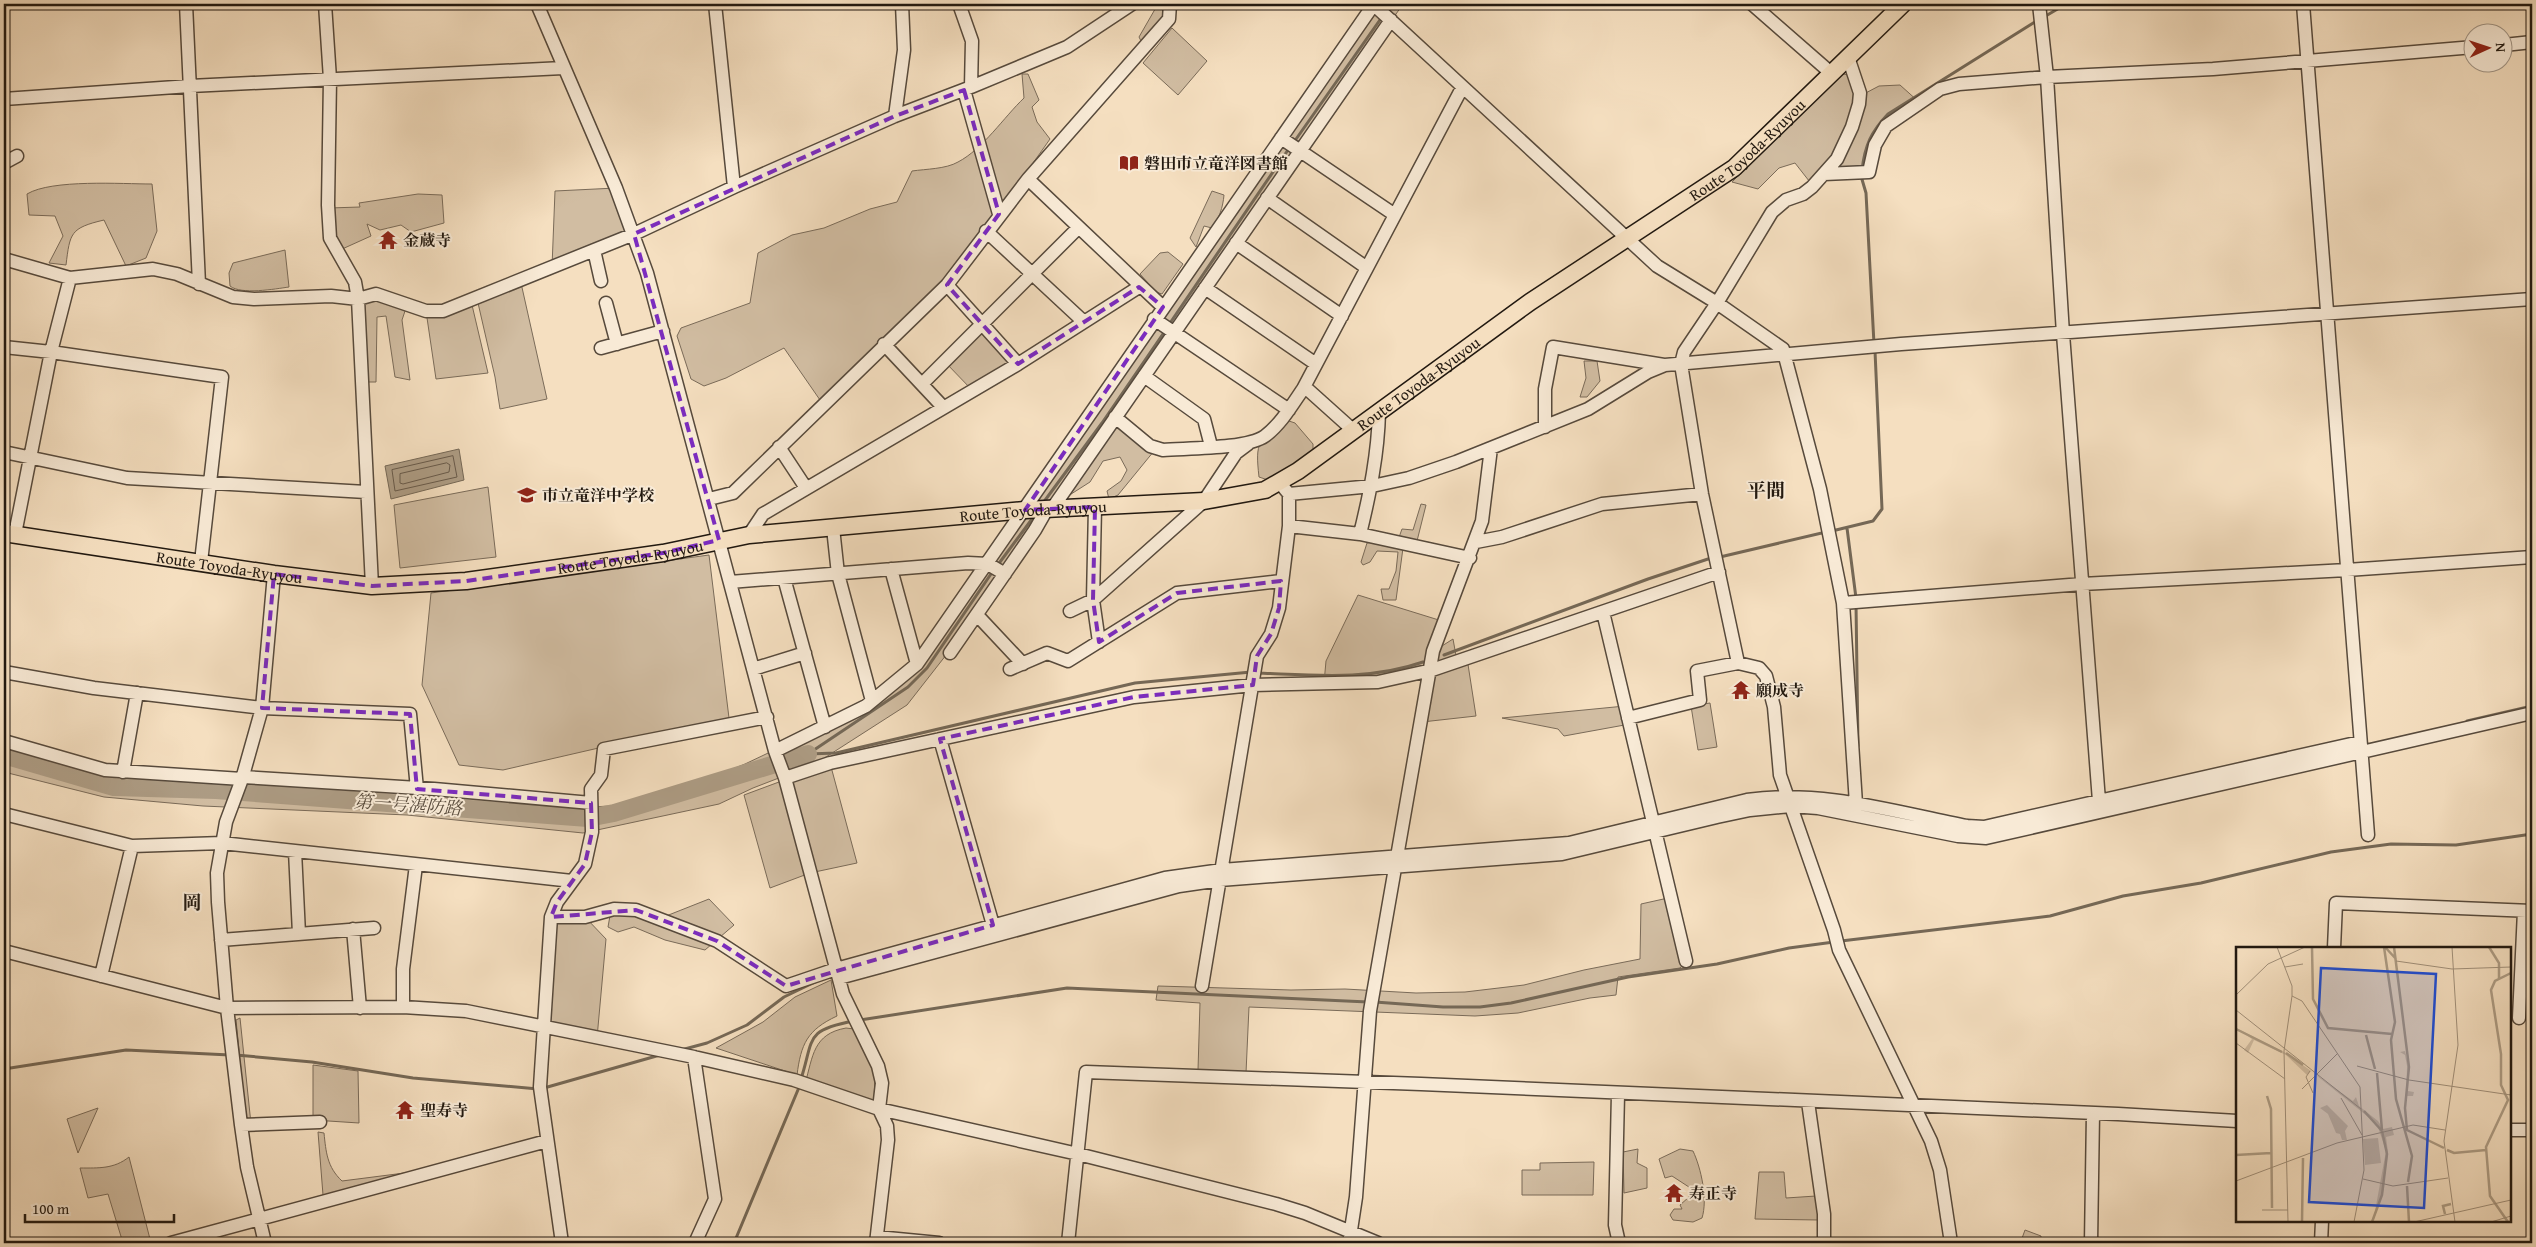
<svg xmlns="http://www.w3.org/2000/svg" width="2536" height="1247" font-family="'Gentium Book Plus','Noto Serif JP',serif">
<rect width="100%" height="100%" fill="#f5dfc0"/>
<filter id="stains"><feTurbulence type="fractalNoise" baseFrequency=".004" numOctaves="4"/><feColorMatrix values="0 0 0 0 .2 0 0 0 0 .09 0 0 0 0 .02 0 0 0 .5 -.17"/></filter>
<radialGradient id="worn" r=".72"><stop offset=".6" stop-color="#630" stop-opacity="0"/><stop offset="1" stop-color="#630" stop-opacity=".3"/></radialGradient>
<!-- green -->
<path fill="#d1bda2" stroke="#7a6b59" d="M1158 4H1170L1169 14 1141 41 1139 37Z
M1375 4H1403L1107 429 1118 426 1154 451 1118 495 1109 499 1107 491 1121 481 1127 470 1120 457 1103 461 1090 482 1068 496 1081 469 975 618 907 705 815 764 753 788 719 804 583 833 407 815 203 806 104 797 4 772V741L95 768 591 807 610 806 698 783 745 764 844 717 920 660Z
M1172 28 1207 61 1178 95 1143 63Z
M1022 74H1028L1039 100 1032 107 1037 122 1050 139 947 285 820 400 784 348 726 378 704 386 691 379 677 336 681 328 750 303 758 253 792 235 824 228 870 209 897 202 912 171C926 169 946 169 958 162 983 149 1004 117 1024 98Z
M1843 74 1854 76 1860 96 1879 86 1900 85 1919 102 1880 133 1870 169 1824 174 1813 186 1795 163 1779 168 1758 189 1732 182 1822 92Z
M152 184 157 231 146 258 126 266 104 220C70 228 70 233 66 265L49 263 63 236 55 216 29 215 27 194C52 179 122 184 152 184Z
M616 188 634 234 552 267 555 191Z
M1212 191 1224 195C1223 207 1219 219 1212 228L1204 226 1196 247 1190 238Z
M418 194 442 195 444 223 411 232 401 225 380 230 367 224 371 236 340 250 330 238 329 208 360 207 359 203Z
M285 250 289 287C275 289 241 295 230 286L229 273 233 263Z
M1168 252 1183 264 1162 294 1156 292 1140 274 1160 253Z
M521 283 547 399 500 409 495 377 478 303Z
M376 294 407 305 402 320 410 380 395 377 386 316 377 317 376 382H367L361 301Z
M472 305 488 373 436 379 426 311Z
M985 327 1018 364 972 390 945 362Z
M1584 361H1597L1600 381 1587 397H1580L1586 378Z
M1286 420 1295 423 1313 444V460L1268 480 1259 477C1255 441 1258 441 1286 420Z
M488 487 496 557 400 568 394 505Z
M1421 504 1426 505 1417 541 1398 540 1402 529 1413 530Z
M1376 541 1403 548 1396 600H1383L1381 589H1389L1396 571 1398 552 1377 551 1370 562 1363 565 1361 562 1367 543Z
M709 555 729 718 503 770 459 765 422 685 431 593Z
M1358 595 1442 621 1434 651 1453 639 1457 661 1467 658 1476 716 1422 722 1432 670 1378 682 1324 683 1326 661Z
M1710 703 1717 747 1698 750 1691 706Z
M1625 706 1630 724 1564 736 1558 729 1502 718Z
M830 763 857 863 810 873 770 888 744 795Z
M1668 898 1686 961 1680 968 1618 977 1616 995 1590 998 1518 1013 1475 1016 1249 1007 1246 1073 1198 1070 1200 1003 1156 1000 1158 986 1291 990 1345 989 1416 993 1465 992 1524 985 1584 970 1640 959 1641 904Z
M709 899 734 925 705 950 665 940 634 927 618 932 608 927 611 910 661 918Z
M551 917H585L606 939 597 1038 548 1028Z
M831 980 837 1016C807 1030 801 1044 797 1075L716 1048 763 1022 795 997Z
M240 1018 251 1124 246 1121 236 1020Z
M846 1028 854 1029 875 1073 874 1103 805 1084C813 1056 813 1034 846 1028Z
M313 1065 358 1071 359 1123 313 1120Z
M98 1108 78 1153 67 1119Z
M318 1132 324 1133C326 1152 327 1167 342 1181L420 1171 329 1196 323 1195Z
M1638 1149 1637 1163 1647 1168V1188L1624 1193 1623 1152Z
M1680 1149 1693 1151C1701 1168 1708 1199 1702 1218L1693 1222 1673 1220 1670 1215 1674 1209H1682L1680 1205 1689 1197 1692 1189 1672 1176 1665 1178 1659 1159Z
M129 1157 151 1243H123L108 1194 88 1198 80 1168C99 1168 114 1169 129 1157Z
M1594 1162 1593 1195H1522V1170H1540V1163Z
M1759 1172H1784L1786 1198 1816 1196 1819 1220 1755 1219Z
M2025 1230 2041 1236V1243H2007L2021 1241Z"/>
<!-- water -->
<path fill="#ad9c84" stroke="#756856" d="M459 449 464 480 391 499 385 466Z"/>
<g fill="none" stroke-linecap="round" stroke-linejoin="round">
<!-- shore -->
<path stroke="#685a4a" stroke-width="1" d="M453 456 457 477 395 491 392 470Z
M447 463 450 465 449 472 403 484 400 483V474Z"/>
<!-- stream -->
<path stroke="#756856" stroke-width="3" d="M1386 11 1391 4
M2044 17 2066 4
M1294 142 1382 17
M1862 170C1865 145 1871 132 1888 114L2038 20
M1861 176 1866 193 1874 344
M1168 326 1290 147
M1043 503 1102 423 1165 331
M1847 528 1856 598
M1832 531 1873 521 1882 509 1875 351
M1720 557 1826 532
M997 566 1035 515
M1856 604 1858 746
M1444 655 1648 579 1714 557
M1257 673C1313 675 1369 681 1423 662
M2467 721 2532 706
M808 754 908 687 927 668 993 571
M808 754 836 753 1135 683 1251 672
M1841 941 2050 916 2123 896 2201 883 2331 852 2391 844 2456 845 2532 834
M1375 1002 1443 1007H1480L1511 1003 1628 977 1717 964 1789 948 1834 942
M860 1020 1067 988 1368 1002
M681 1050 707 1043 747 1025 784 997 815 982
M236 1055 312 1062 413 1078 538 1089
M4 1069 126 1050 230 1055
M801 1079C814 1039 804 1030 854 1021
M544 1088 660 1055
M734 1243 800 1085"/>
<!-- river -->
<path stroke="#ad9c84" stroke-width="18" d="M4 755 114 787 216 790 588 818 614 813 808 754"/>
<!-- minor casing -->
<g stroke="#574a3c" stroke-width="15">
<path id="minor" d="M186 4 199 284
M325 4 330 79 328 205 330 238 355 282 358 299 372 586
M537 4 616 188 647 273 775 751 785 778 843 994 878 1066 882 1083 879 1109 887 1126 888 1140 876 1243
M715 4 734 187
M959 4 972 41 971 87
M1373 4 1657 266 1717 303 1783 349 1820 489 1843 603 1856 804
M1752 4 1831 73
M2039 4 2047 77 2063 334 2099 801
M2303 4 2368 835
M2504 45 2532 42
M964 90 999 214
M4 99 190 86 563 68
M895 116 904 50 902 4
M1281 138 1395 215
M4 163 17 156
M1824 174 1869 172 1875 145 1886 126 1940 89 1959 84 2047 77 2213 69 2474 47
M1028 179 1163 307
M1267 198 1367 268
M986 231 1084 322
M1236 243 1342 316
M594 250 601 281
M4 259 70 278 153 269 177 274 233 297 254 299 331 296 358 299 376 294 426 311H443L634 234 734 187 895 116 971 87 1067 47 1132 4
M947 285 1018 364
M1205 288 1316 364
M606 303 617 344
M1154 319 1289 410
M884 344 943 407
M4 347 51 352 222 377 201 562
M601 348 663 331
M1144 376 1204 419 1211 446
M922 384 1078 228
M1305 387 1354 431
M1115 417 1150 446 1163 450C1187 448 1247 449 1265 436 1281 424 1292 405 1303 389L1462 88
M1545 427V389L1553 347 1664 365
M779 447 806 488
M4 452 127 478 366 492
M1289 494 1372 486 1409 478 1456 462 1588 409 1648 372 1665 365 1901 344 2532 299
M709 499 733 493 947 285 1028 179 1169 19 1170 4
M1095 507 1093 600 1099 642
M1052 509 1391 20
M1289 526 1360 534 1470 558
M833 528 838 574 872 701
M15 534 51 352 70 278
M1360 534C1370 493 1378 454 1379 412
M749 535 763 514 1018 364 1139 287
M1476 542 1502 537 1602 504 1702 494
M891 569 917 664
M784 578 825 727
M730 582 968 563 988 564 1005 574
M1843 603 2082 584 2347 570 2532 557
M1070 611 1093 600 1204 501 1236 453 1248 444
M1603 612 1686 961
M977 615 1023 664
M950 653 1035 530 1047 509
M1738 663 1702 494 1681 364 1684 352 1717 303 1772 212 1786 200 1803 194 1812 187 1837 159 1852 127 1859 104 1860 93 1848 57
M753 669 805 653
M1010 669 1047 653 1068 661 1177 593 1281 581
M4 672 94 688 262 708 410 714 417 789
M1628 718 1700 700 1697 671 1738 663 1759 668 1766 676 1774 707 1780 775 1834 930 1839 950 1931 1141 1940 1170 1951 1243
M940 739 993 925
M4 741 105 770 242 779
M775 751 866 706 917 664 1374 4
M123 772 137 693
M243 777 434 789 591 803
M785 778 830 763 1134 697 1253 685 1378 682 1432 670 1719 572
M4 814 132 846 222 843 572 881
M295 851 299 934
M551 917H585L614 909 636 910 717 941 786 986 836 969 1165 878 1222 870 1569 843 1747 800C1821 789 1895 812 1967 826L1984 827 2360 742
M353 929 360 1008
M221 940 374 928
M2334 948 2336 903 2532 911
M4 951 227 1008 403 1007 466 1011 694 1057 794 1080 879 1109 1078 1154 1276 1204 1305 1213 1378 1243
M101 976 132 846
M839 978 1179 886 1220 880 1562 854 1717 817 1750 810 1791 806 1818 808 1958 836 1986 838 2532 713
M1202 986 1257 656 1271 634 1279 608 1289 526V494L1284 488
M403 1007V969L416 865
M2519 1018 2524 911
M694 1057 715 1199 695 1243
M1618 1094 1615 1225 1619 1243
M1808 1102 1824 1214V1243
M241 1125 320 1122
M2510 1130H2532
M877 1237 939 1243
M171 1243 547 1141
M265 1243 247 1167 241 1125 227 1008 218 902 217 873 226 822 242 779 262 708 274 574
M562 1243 540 1087 551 917 557 902 585 864 592 832 591 789 601 775 604 749 767 717
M1068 1243 1086 1072 1421 1084 2118 1114 2237 1121
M1349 1243 1356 1197 1370 1011 1433 651 1482 521 1491 448
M2091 1243 2093 1113
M2321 1243 2322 1221"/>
</g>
<!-- major casing -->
<g stroke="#221910" stroke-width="19">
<g id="major">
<path id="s1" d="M4 533 274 574 372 586 466 581 663 553 749 535 1025 510 1204 501 1265 490 1298 471 1530 302 1734 168 1903 4"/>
</g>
</g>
<!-- minor -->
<use href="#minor" stroke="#f8ead6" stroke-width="12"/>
<!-- major -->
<use href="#major" stroke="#f5dfc0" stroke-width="16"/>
</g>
<!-- marked area -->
<path fill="none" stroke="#7b2cbf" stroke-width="4" stroke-dasharray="10 6" stroke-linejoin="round" d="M964 90 999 214 947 285 1018 364 1139 287 1163 307 1025 510 1095 507 1093 600 1099 642 1177 593 1281 581 1279 608 1271 634 1257 656 1253 685 1134 697 940 739 993 925 786 986 717 941 636 910 551 917 557 902 585 864 592 832 591 803 417 789 410 714 262 708 274 574 372 586 466 581 663 553 719 540 634 234 895 116Z"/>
<!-- icons -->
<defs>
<g id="library-bare" transform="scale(1.5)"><path d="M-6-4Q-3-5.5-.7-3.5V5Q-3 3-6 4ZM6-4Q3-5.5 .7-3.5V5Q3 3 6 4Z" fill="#8f2418" stroke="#f8ead6" stroke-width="2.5" paint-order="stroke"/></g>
<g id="temple-bare" transform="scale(1.5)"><path d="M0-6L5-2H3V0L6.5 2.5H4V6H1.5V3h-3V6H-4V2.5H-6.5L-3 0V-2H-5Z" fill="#8f2418" stroke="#f8ead6" stroke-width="2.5" paint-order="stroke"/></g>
<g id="school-bare" transform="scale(1.5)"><path d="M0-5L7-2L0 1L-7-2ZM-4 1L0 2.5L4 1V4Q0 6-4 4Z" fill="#8f2418" stroke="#f8ead6" stroke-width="2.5" paint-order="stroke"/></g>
</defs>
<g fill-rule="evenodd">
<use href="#library-bare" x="1129" y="163"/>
<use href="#temple-bare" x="388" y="240"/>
<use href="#school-bare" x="527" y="495"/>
<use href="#temple-bare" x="1741" y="690"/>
<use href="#temple-bare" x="405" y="1110"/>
<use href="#temple-bare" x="1674" y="1193"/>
</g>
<g text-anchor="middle" stroke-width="4" stroke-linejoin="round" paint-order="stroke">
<!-- street labels -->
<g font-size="16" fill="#221910" stroke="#f8ead6">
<text dy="6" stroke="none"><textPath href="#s1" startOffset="1862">Route Toyoda-Ryuyou</textPath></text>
<text dy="6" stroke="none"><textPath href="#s1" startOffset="1458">Route Toyoda-Ryuyou</textPath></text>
<text dy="6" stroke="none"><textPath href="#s1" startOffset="1038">Route Toyoda-Ryuyou</textPath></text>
<text dy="6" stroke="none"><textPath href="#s1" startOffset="632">Route Toyoda-Ryuyou</textPath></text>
<text dy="6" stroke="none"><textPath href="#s1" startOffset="228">Route Toyoda-Ryuyou</textPath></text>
</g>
<!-- poi labels -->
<g font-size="16" font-weight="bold" fill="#221910" stroke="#f8ead6" text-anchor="start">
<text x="1144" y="169">磐田市立竜洋図書館</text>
<text x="403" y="246">金蔵寺</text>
<text x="542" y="501">市立竜洋中学校</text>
<text x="1756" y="696">願成寺</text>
<text x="420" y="1116">聖寿寺</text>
<text x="1689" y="1199">寿正寺</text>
</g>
<!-- water labels -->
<g font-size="18" font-style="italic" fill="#5a4d3e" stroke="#f8ead6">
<text transform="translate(408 805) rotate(4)" y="6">第一号湛防路</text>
</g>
<!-- quarter labels -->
<g font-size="19" font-weight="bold" fill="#221910" stroke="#f8ead6">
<text x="1766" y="497">平間</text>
<text x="192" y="909">岡</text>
</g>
</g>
<!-- overview -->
<g transform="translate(2236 947)">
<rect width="275" height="275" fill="#f5dfc0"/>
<path d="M0 81 50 106 117 154 120 150 123 159 142 174 147 182 156 180 158 188 150 190 152 205 147 245 137 275 150 204 141 177 75 124 71 128 50 108 18 93 12 106 8 103 16 92ZM169 104 173 119 172 144 178 145 177 149H171L170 153 171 119 169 108 164 105ZM91 158 112 179 109 184 111 193H106L104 187 100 186 92 167 84 161ZM142 191 145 216 129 218 127 192Z" fill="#d1bda2"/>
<path fill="none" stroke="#ad9c84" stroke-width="2.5" d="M76 0 77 52 92 81 156 87M148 0 159 75 155 93 160 152 176 209 172 235M149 0 160 12M158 0 173 120 169 161 171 183 208 201M253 0 263 16V31M0 82 46 105M130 88 139 122M50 106 67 118M141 126 146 183M31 149 35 162 36 261M128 164 146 184M211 203 218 206 250 203M0 208 35 206M171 239 173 275M209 267 207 259 215 257M66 275 67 211M136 275 146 248 151 207 146 184M272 275 254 249 250 200 272 153 265 138V107L255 43 259 34 275 26"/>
<path fill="none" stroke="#a1907a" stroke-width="1" d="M41 0 56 39V49L66 54 124 140 128 223 118 275M216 0 222 98 208 194 219 275M160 14 216 22 275 20M49 20 67 17M0 48 32 17 69 0M0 63 125 162M0 96 49 132M121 119 173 133 275 148M74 124 70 130 77 146M66 142 102 106M105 151 126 188M127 232 157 239 212 231M0 234 101 196 177 178 209 183M26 263H52M52 275 48 104 56 49M178 275 275 253M255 275 275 269"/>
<path fill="#1d4ed8" fill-opacity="0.15" stroke="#1d4ed8" stroke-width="2.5" d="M85 21 200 27 188 261 73 255Z"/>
<rect width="275" height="275" fill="none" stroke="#221910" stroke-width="2.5"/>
</g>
<!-- margin -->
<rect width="2536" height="1247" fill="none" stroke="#f5dfc0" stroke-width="20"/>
<rect x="5" y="5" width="2526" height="1237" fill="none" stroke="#221910" stroke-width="2.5"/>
<rect x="10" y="10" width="2516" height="1227" fill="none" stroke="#221910"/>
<!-- north arrow -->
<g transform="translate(2488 48) rotate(87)"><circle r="24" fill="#f8ead6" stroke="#a29687"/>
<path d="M0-4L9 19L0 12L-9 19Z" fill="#8f2418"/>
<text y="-8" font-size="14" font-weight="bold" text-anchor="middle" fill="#221910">N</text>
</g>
<!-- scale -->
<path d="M25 1214v8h149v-8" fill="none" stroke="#221910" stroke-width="2.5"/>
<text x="32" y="1214" font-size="15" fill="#221910" stroke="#f8ead6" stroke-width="4" paint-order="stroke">100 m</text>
<rect width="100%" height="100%" filter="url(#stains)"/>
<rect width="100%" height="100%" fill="url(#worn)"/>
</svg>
